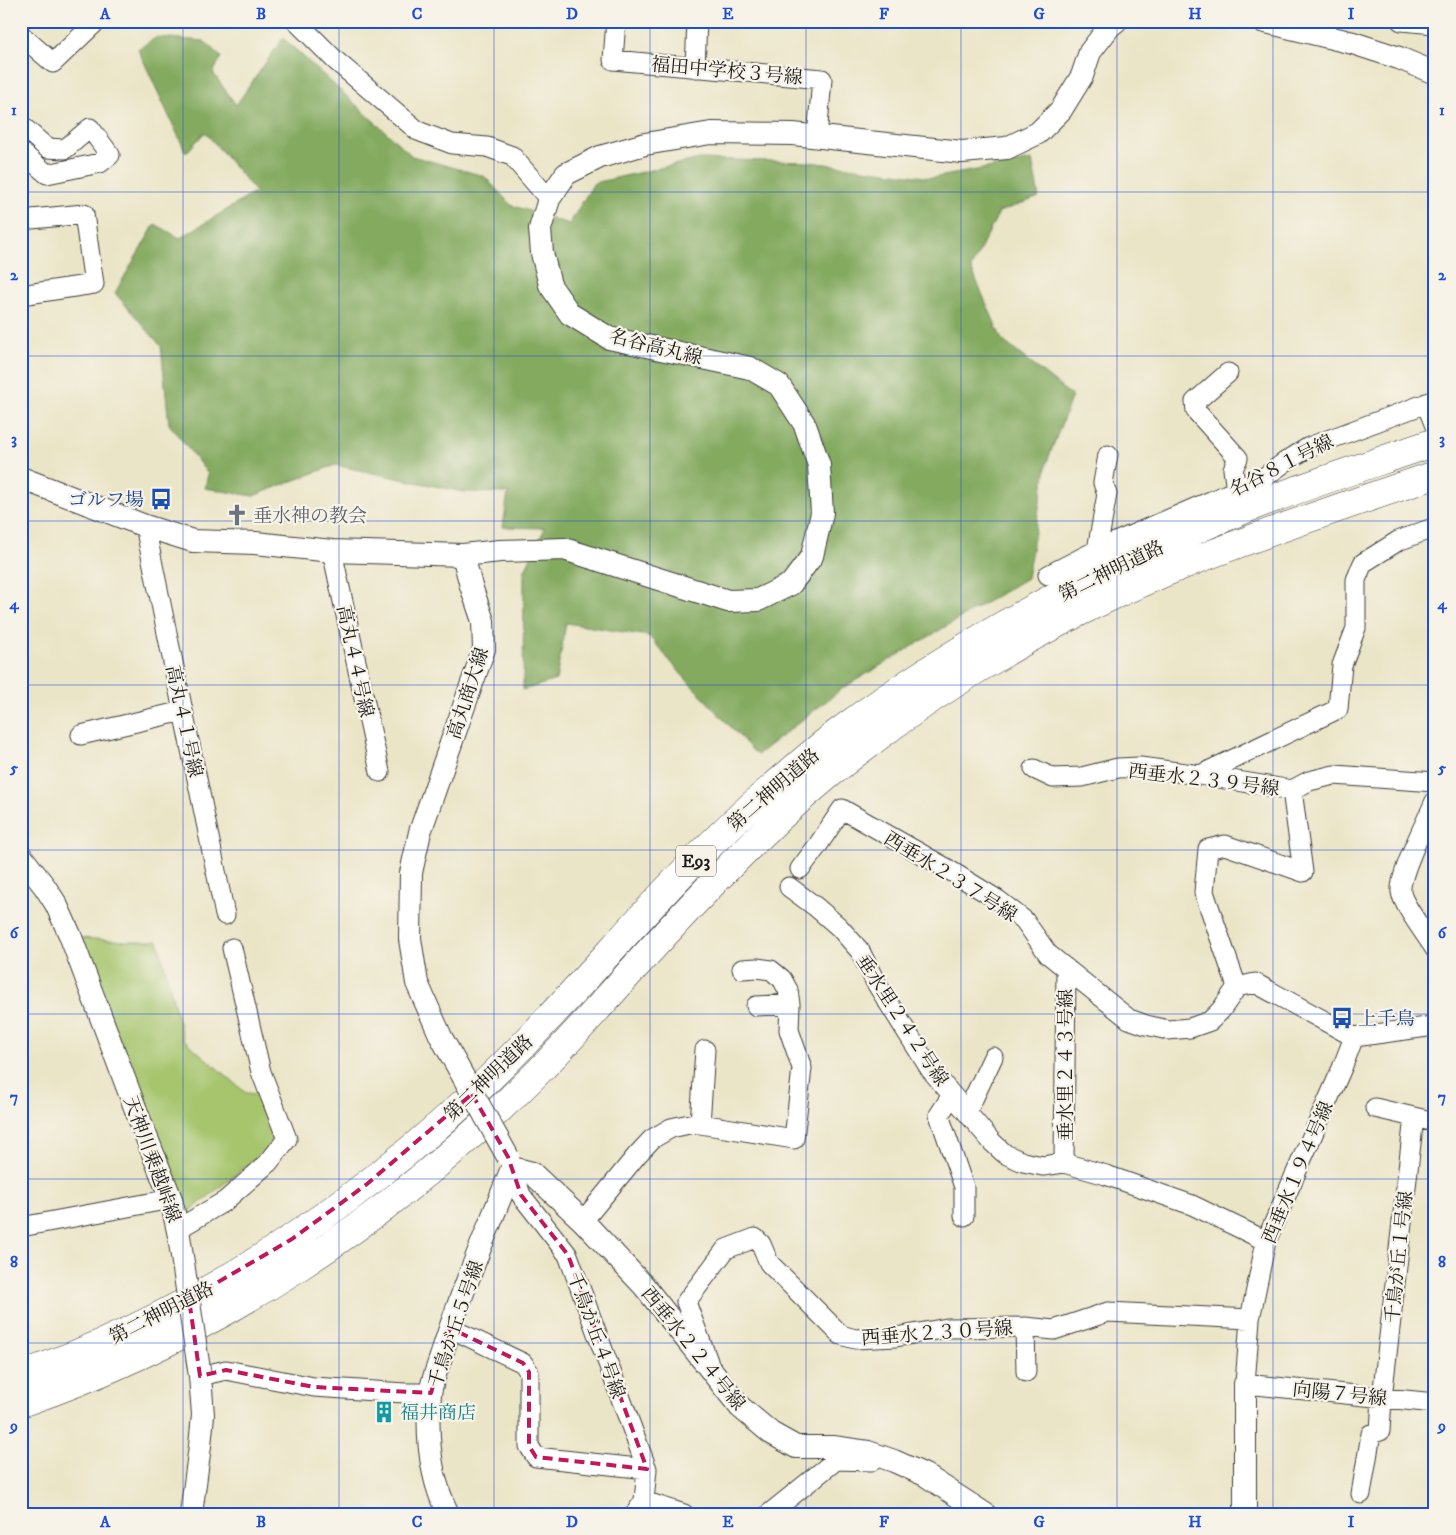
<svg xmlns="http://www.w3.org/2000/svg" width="1456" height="1535" font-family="'IM FELL DW Pica','Noto Serif JP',serif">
<rect width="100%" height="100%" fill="#f7f3e8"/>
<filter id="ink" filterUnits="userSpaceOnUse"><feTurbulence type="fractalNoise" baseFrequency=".02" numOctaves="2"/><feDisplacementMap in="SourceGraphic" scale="10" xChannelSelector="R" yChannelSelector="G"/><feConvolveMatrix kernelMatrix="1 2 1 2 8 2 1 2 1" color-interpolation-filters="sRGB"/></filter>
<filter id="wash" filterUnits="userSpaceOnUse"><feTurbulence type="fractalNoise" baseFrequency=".0096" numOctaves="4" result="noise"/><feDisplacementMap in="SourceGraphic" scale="20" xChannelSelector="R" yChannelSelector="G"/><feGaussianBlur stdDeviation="1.12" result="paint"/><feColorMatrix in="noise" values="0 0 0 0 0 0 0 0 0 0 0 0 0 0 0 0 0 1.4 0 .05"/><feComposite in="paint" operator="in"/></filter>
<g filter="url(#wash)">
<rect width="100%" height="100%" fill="#ebe5c8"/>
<!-- green -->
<path fill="#a6c56d" stroke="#617044" d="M79 938 126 941H158L183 1039 246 1093 259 1094 274 1136 270 1147 185 1215Z"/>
<!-- forest -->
<path fill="#84aa60" stroke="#50633e" d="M157 37 204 41 221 57 213 73 236 105 283 38 412 156 484 176 511 205 569 224 594 183 699 159 810 162 932 178 1032 160 1039 197 999 212 971 268 1002 340 1072 396 1047 462 1027 578 843 688 757 755 682 675 649 636 566 623 556 680 523 690 524 572 545 528 503 527 508 493 463 492 335 465 253 496 205 488 208 474 169 424 161 346 115 293 155 224 180 238 256 192 205 132 186 153 138 49Z"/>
</g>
<g filter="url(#ink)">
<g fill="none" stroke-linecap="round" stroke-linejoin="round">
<!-- minor casing -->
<g stroke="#3b3a36" stroke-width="21">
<path id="minor" d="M296 21 335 60 418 131 452 144 487 147 512 156 549 199
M616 21 613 60 822 79 817 137
M1401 21 1435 24
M21 35 53 63 97 21
M695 68 697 21
M21 125 47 148 65 149 90 128 110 155 100 163 47 174 21 152
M21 220 84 214 94 284 21 295
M1228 373 1195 402 1196 411 1238 458 1233 469 1236 490
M1426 403 1435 426
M145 526 225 915
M1097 550 1107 494 1103 483 1108 455
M332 551 380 772
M1048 575 1097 550 1262 479 1285 462 1309 447 1435 400
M81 735 183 711
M1034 769 1053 778 1082 777 1118 768 1140 767 1200 775 1292 790 1309 781 1334 775 1435 782
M1200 775 1338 709 1342 665 1356 628V580L1363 563 1398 541 1435 527
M1435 801C1427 820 1399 874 1401 892 1402 903 1428 938 1435 949
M800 869 818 845 842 809 946 868 998 900 1024 920 1048 954 1129 1019 1146 1025 1168 1030 1190 1028 1210 1021 1221 1010 1237 987 1255 983 1354 1037
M789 887 816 907 839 927 860 951 876 983 930 1069 992 1142 1005 1154 1023 1162 1043 1166 1064 1163 1106 1175 1192 1205 1266 1241
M1237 987 1204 892 1208 849 1225 845 1303 872 1292 790
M756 1006 790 1004
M1354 1037 1342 1068 1266 1241 1250 1319 1245 1384 1435 1403
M1354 1037 1427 1027 1435 1023
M952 1095 939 1115 964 1187V1216
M1375 1108 1435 1122
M967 1112 993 1057
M700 1124 705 1050
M1064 1163 1066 968
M512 1168 521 1195 568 1255 647 1469 644 1501 635 1514
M583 1221 637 1155 652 1139 671 1128 694 1123 794 1139 802 1068 789 1030 790 1004 788 990 782 979 771 970 757 968 742 969
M21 1227 171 1199
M178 1229 225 1201 268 1163 287 1139 261 1072 232 948
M1025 1327 1026 1372
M450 1328 523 1363 529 1372V1446L536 1457 647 1469
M708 1361 686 1302 726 1249 755 1238 761 1244 769 1263 841 1335 855 1339 896 1337 947 1328 1025 1327 1054 1330 1108 1312 1250 1319
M200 1376 226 1370 314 1387 405 1393H431
M1361 1494 1371 1434 1380 1431 1382 1398 1414 1117
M644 1501 684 1514
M769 1514 836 1460 872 1461"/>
</g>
<!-- tertiary casing -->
<g stroke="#3b3a36" stroke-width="24">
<path id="tertiary" d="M1262 21 1353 43 1399 58 1435 73
M21 478 145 526 193 541 255 543 332 551 463 555 500 551 564 549 728 601 758 600 791 584 812 556 822 513 819 465 805 425 779 385 750 368 609 338 570 314 550 285 542 253 540 229 549 199 566 174 600 157 645 144 711 133 793 134 962 152 1007 148 1038 133 1061 110 1082 76 1090 52 1110 26 1116 21
M21 856 45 887 56 904 70 935 142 1126 171 1199 179 1236
M441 1037 417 983 410 939 411 873 420 832 484 649 483 621 471 586 463 555
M512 1168 532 1173 583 1221 644 1286 740 1407 771 1433 796 1447H833L868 1452 894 1461 925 1475 985 1514
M1245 1384V1514
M191 1514 200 1446 203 1415 200 1376
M448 1514C430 1477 426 1435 430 1394 432 1379 440 1362 444 1347 463 1286 489 1227 512 1168"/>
</g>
<!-- motorway casing -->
<g stroke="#3b3a36" stroke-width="29">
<path id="motorway" d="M21 1375C208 1310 385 1187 522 1046 605 961 683 863 774 786 795 768 817 748 840 731 965 638 1104 566 1248 508 1309 484 1372 464 1435 442
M21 1403C215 1337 389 1220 533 1077 576 1035 615 988 656 944 718 876 782 810 855 754 957 675 1072 609 1191 562 1271 530 1353 503 1435 475"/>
</g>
<!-- minor -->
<use href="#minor" stroke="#fff" stroke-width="19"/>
<!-- tertiary -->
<use href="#tertiary" stroke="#fff" stroke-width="22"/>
<!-- motorway -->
<use href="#motorway" stroke="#fff" stroke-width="28"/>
<!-- tertiary-bridge casing -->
<g stroke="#3b3a36" stroke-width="24" stroke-linecap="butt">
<path id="tertiary-bridge" d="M441 1037 508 1157
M179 1236 200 1376"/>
</g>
<!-- tertiary-bridge -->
<use href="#tertiary-bridge" stroke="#fff" stroke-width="22"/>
</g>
</g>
<!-- marked area -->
<path fill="none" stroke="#c2185b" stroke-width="4" stroke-dasharray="10 6" stroke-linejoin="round" d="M472 1094 508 1157 521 1195 568 1255 647 1469 536 1457 529 1446V1372L523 1363 450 1328 431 1393 314 1387 226 1370 200 1376 189 1299 292 1239 367 1184Z"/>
<!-- grid -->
<path fill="none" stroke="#1d4ed8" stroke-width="1" stroke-opacity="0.55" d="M183 21V1514M339 21V1514M494 21V1514M650 21V1514M806 21V1514M961 21V1514M1117 21V1514M1273 21V1514M21 192H1435M21 356H1435M21 521H1435M21 685H1435M21 850H1435M21 1014H1435M21 1179H1435M21 1343H1435"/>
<!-- icons -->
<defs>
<g id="bus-bare" transform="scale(1.725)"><path d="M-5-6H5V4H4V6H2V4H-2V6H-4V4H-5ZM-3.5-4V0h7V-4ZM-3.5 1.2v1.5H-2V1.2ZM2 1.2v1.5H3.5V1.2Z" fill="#1a4fb4" stroke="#f7f3e8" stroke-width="2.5" paint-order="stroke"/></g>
<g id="church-bare" transform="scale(1.725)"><path d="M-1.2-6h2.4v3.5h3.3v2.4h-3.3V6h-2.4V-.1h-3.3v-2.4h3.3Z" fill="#6b7280" stroke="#f7f3e8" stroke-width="2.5" paint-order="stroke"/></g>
<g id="building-bare" transform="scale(1.725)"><path d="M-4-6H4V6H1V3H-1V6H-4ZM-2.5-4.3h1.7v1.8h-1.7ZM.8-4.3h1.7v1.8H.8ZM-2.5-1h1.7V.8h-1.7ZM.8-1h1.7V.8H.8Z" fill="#0f9aa8" stroke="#f7f3e8" stroke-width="2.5" paint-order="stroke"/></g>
</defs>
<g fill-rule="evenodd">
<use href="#bus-bare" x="161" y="499"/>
<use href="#church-bare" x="237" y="515"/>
<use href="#bus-bare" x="1342" y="1018"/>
<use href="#building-bare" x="384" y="1412"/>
</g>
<g text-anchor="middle" stroke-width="4.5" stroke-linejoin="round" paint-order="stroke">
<!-- shield labels -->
<rect fill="#f7f3e8" stroke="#5e5c59" stroke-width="1" x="676" y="845.5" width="40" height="31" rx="4"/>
<g font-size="18" font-weight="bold" fill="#1c1c1c">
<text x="696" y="867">E93</text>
</g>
<!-- street labels -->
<g font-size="19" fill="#1c1c1c" stroke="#f7f3e8">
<text transform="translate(727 70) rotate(5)" y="7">福田中学校３号線</text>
<text transform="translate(656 346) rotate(14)" y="7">名谷高丸線</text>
<text transform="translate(1281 465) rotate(-27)" y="7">名谷８１号線</text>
<text transform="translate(1111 570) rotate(-26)" y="7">第二神明道路</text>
<text transform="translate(356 661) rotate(78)" y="7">高丸４４号線</text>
<text transform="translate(467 693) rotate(-72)" y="7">高丸商大線</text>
<text transform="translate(185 721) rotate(78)" y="7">高丸４１号線</text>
<text transform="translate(1204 779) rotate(7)" y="7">西垂水２３９号線</text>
<text transform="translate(773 789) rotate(-41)" y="7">第二神明道路</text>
<text transform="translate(951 876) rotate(32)" y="7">西垂水２３７号線</text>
<text transform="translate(903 1020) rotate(57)" y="7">垂水里２４２号線</text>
<text transform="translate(1065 1065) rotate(-90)" y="7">垂水里２４３号線</text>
<text transform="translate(488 1077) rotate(-44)" y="7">第二神明道路</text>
<text transform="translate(153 1159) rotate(70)" y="7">天神川乗越峠線</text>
<text transform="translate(1297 1172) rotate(-67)" y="7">西垂水１９４号線</text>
<text transform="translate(1398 1257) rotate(-84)" y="7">千鳥が丘１号線</text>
<text transform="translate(161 1312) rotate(-27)" y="7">第二神明道路</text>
<text transform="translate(455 1324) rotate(-71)" y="7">千鳥が丘５号線</text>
<text transform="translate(937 1332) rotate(-4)" y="7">西垂水２３０号線</text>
<text transform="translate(597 1335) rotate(70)" y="7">千鳥が丘４号線</text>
<text transform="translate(694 1348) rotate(51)" y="7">西垂水２２４号線</text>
<text transform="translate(1340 1393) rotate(6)" y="7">向陽７号線</text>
</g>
<!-- transit labels -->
<g font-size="19" fill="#164399" stroke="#f7f3e8" text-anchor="end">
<text x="144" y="506">ゴルフ場</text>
<text x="1358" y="1025" text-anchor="start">上千鳥</text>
</g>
<!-- worship labels -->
<g font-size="19" fill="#5b616d" stroke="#f7f3e8" text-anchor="start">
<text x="253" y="522">垂水神の教会</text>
</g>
<!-- culture labels -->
<g font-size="19" fill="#0d838f" stroke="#f7f3e8" text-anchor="start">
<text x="400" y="1419">福井商店</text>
</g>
</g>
<!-- margin -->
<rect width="1456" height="1535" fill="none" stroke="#f7f3e8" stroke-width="55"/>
<rect x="28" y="28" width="1400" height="1480" fill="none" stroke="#1d4ed8" stroke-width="2"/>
<g font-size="16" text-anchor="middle" font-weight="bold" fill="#1d4ed8">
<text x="105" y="19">A</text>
<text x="261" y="19">B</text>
<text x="417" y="19">C</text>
<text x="572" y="19">D</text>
<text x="728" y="19">E</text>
<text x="884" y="19">F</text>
<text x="1039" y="19">G</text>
<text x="1195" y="19">H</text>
<text x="1351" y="19">I</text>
<text x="14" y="115">1</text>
<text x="1442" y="115">1</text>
<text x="14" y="280">2</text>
<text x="1442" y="280">2</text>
<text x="14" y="444">3</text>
<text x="1442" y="444">3</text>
<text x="14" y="609">4</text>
<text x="1442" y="609">4</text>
<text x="14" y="773">5</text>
<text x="1442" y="773">5</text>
<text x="14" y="938">6</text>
<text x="1442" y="938">6</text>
<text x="14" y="1102">7</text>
<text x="1442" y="1102">7</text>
<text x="14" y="1267">8</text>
<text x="1442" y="1267">8</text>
<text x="14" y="1431">9</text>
<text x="1442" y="1431">9</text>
<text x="105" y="1527">A</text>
<text x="261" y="1527">B</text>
<text x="417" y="1527">C</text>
<text x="572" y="1527">D</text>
<text x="728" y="1527">E</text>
<text x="884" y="1527">F</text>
<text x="1039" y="1527">G</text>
<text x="1195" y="1527">H</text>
<text x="1351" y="1527">I</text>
</g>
</svg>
